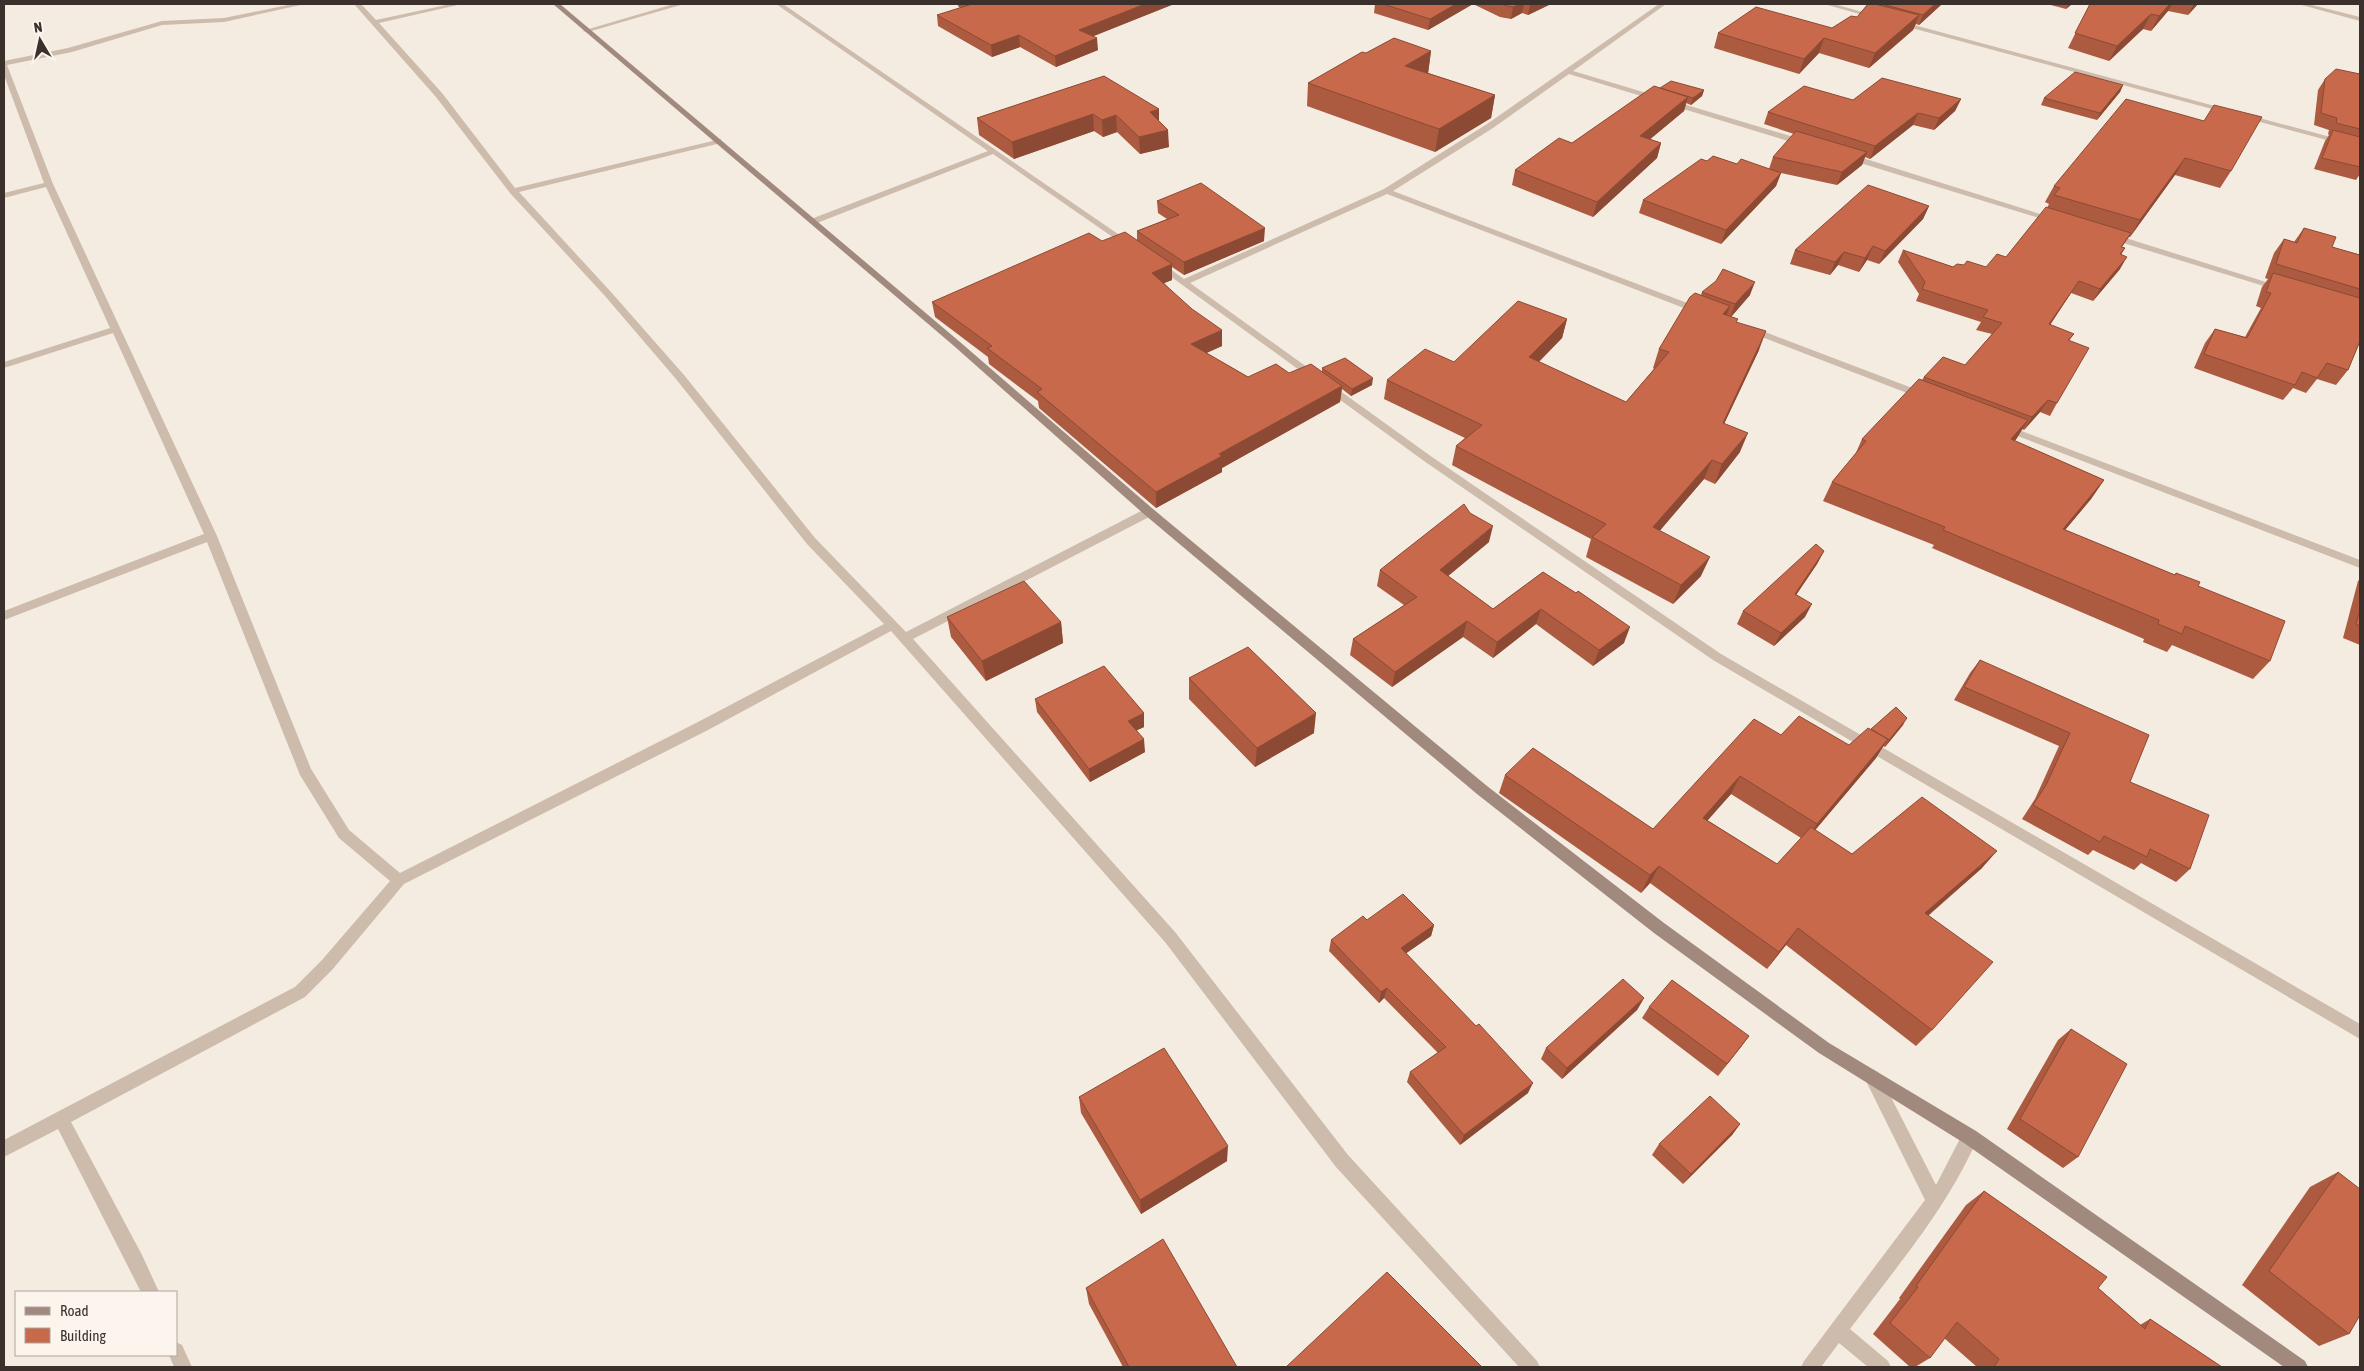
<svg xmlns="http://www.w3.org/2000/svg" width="2364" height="1371" font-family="'Asap Condensed',sans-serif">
<rect width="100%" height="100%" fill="#f4ebe1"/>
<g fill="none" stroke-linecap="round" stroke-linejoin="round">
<!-- street -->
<path fill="#cdbbac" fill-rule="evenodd" d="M293 4H305L224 22 162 25 72 52 7 65 53 184 217 536 311 769 349 830 400 873 698 722 884 624 807 544 676 379 605 296 510 193 436 97 354 4H361L376 20 451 4H462L379 23 442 93 515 188 721 139V143L519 192 611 292 684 375 815 538 906 632 1145 509H1153L1155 512 1153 515 913 639 1175 932 1348 1155 1537 1361 1540 1367H1519L1336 1167 1165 942 891 631 708 730 404 884 332 970 305 997 71 1122 142 1255 159 1292H141L58 1129 4 1157V1140L295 987 322 960 390 881 339 838 300 775 207 542 4 620V611L204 534 113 333 4 368V362L110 328 46 187 4 198V193L44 183 4 75V61L68 48 162 21 224 18Z
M674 4H684L588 32 582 31Z
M776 4H783L1134 245 1127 247 993 154 817 223H811V219L988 151Z
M1659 4H1666L1573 71 1807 141V145H1801L1569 74 1493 128 1393 191 1703 309V313H1697L1387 194 1190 283 1432 457 1721 654 2360 1024V1039L1713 660 1424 461 1155 265 1162 263 1184 279 1384 189 1487 124Z
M1824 4H1834L1880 17 1877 19Z
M2298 4H2308L2360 17V21Z
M1899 21 2360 145V149L1897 24 1896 23Z
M1844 154H1850L2059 220 2052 222 1844 158Z
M2107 234H2113L2285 288 2283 290H2277L2107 238Z
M1749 326 1928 394 1929 396 1928 398H1920L1746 331V327Z
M2006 425 2360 560V568L2002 430 2001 428Z
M1872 1069 1878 1072 1936 1185 1964 1131 1970 1129 1976 1131 1978 1137C1948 1208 1896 1267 1850 1329L1888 1361 1891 1367H1868L1839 1343 1821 1367H1801L1804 1361 1925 1200 1864 1077 1866 1072Z
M176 1342 182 1345 192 1367H174L169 1355H176Z"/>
<!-- secondary -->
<path fill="#a18a7d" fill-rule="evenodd" d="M553 4H560L960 342 1153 509 1487 786 1664 923 1829 1043 1976 1131 2305 1361 2308 1367H2284L1964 1143 1819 1053 1654 933 1477 794 1145 515 954 346Z"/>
</g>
<!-- wall -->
<path fill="#ac5a40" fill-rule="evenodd" d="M958 4H1174L1093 36 1098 50 1056 67 1020 47 992 57 938 26 937 15 960 8 958 6Z
M1375 4H1551L1528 15 1522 13 1511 19 1500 17 1473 4 1428 30 1374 13Z
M1868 4H1942L1919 25 1916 24 1913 30 1869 68 1819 53 1799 74 1714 48 1718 33 1832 28 1857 17Z
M2047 4H2072L2066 9Z
M2090 4H2198L2188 15 2168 11 2151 31 2143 29 2109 61 2068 48Z
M1431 51 1428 73 1495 95 1491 118 1435 152 1307 106 1308 83 1366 53Z
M2360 74V174L2356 180 2314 169 2325 141 2329 135 2328 134 2329 130 2314 125 2318 90 2325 79Z
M1104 76 1159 121 1169 147 1140 154 1117 132 1103 137 1094 131 1014 159 979 135 977 118Z
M2123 85 2120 92 2097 120 2041 105 2044 98Z
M1660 88 1704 90 1702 96 1691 105 1686 103 1684 111 1650 139 1661 143 1657 158 1593 217 1512 185 1515 170 1572 143Z
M1961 99 1955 111 1934 130 1913 125 1870 159 1865 157 1862 165 1837 185 1781 173 1776 186 1721 244 1639 213 1643 200 1707 161 1737 164 1769 169 1773 157 1794 134 1764 124 1768 112 1853 100Z
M2214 105 2231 171 2220 188 2175 175 2130 237H2129L2122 247 2125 248 2121 255 2120 269 2093 301 2071 293 2050 325 2074 334 2069 341 2057 403 2050 416 2040 412 2024 430 2022 429 2015 441 2104 480 2091 499 2065 530 2175 575 2176 573 2198 586 2270 661 2253 679 2172 645 2167 652 2143 642 2144 639 1932 548 1934 545 1823 501 1832 482 1855 455 1862 439 1922 380 1924 377 1965 365 1992 334 1976 330 1981 322 1916 301 1919 294 1898 262 1903 250 1953 267H1986L2006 257 2047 208 2049 204 2045 202 2054 186 2204 121Z
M1157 201 1264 241 1184 275 1172 267V280L1164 283 1222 346 1206 353 1248 377 1289 373 1322 372V368L1372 385 1351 396 1342 389 1340 402 1222 468V472L1156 508 1039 408 1038 401 989 364 988 357 935 317 932 302 1102 241H1137V231L1167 219 1158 213Z
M1929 206 1923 219 1879 264 1867 260 1859 272 1838 265 1830 275 1790 264 1795 250Z
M2304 228 2332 247 2360 255V341L2348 370 2336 385 2317 379 2306 393 2293 388 2283 400 2194 368 2205 343 2215 329 2245 337 2261 308 2256 306 2262 287 2268 279 2265 278 2274 253 2284 239 2294 242Z
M1702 292 1750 295 1731 317 1737 322 1759 350 1724 424 1740 452 1715 484 1704 479 1659 531 1701 576 1673 604 1586 557 1591 539 1452 465 1456 446 1465 438 1384 399 1387 380 1454 362 1567 319 1562 338 1539 362 1626 402 1654 369 1653 368 1659 349 1701 295Z
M1489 542 1448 576 1493 609 1543 572 1624 643 1593 666 1536 624 1493 658 1463 637 1392 687 1350 655 1353 639 1404 605 1377 586 1380 570Z
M1824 551 1817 564 1796 595 1805 617 1774 646 1737 624 1743 611Z
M2360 579V645L2343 638 2358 581Z
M947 617 1061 622 1063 643 986 681 951 637Z
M1980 660 2130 782 2190 869 2176 882 2141 863 2134 870 2093 850 2088 855 2022 819 2035 799 2059 746 1954 700 1970 673Z
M1189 678 1314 733 1255 767 1189 699Z
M1035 699 1144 727 1137 730 1145 752 1090 782 1037 712Z
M1903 725 1885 747 1883 746 1876 758 1815 830 1852 854 1982 868 1928 916 1932 1030 1916 1046 1786 945 1767 969 1650 883 1641 893 1499 793 1505 775 1653 829 1781 735 1849 745 1871 730ZM1731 794 1801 838 1777 864 1707 820Z
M1367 920 1434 925 1431 936 1406 953 1528 1093 1460 1145 1407 1082 1410 1072 1438 1053 1384 998 1379 1003 1329 951 1331 940Z
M1644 998 1637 1010 1562 1079 1541 1059 1546 1048Z
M1649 1007 1749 1036 1718 1076 1642 1018Z
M2071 1029 2078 1157 2063 1168 2007 1129 2058 1040Z
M1079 1097 1227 1161 1141 1214 1081 1113Z
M1740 1124 1732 1135 1683 1184 1652 1155 1659 1144Z
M2338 1172 2349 1334 2319 1346 2242 1285 2310 1187Z
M1984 1191 2098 1288 2140 1325 2150 1319 2222 1367H1977L1944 1338 1930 1358 1915 1367H1910L1873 1334 1900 1299 1899 1298 1966 1205Z
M1086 1288 1237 1367H1123L1089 1304Z"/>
<!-- shaded-wall -->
<path fill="#8c4a34" d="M1145 4H1174L1079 42V30Z
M1456 4H1473L1428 30 1430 19Z
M1520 4H1524L1522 13 1511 19 1513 7Z
M1530 4H1551L1528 15Z
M1935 4H1942L1919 25 1923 15Z
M2069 4H2072L2066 9Z
M2170 4H2172L2168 11 2151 31 2159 16Z
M2194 4H2198L2188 15Z
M2151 14 2143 29 2109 61 2117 46Z
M1919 15 1913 30 1869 68 1875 53Z
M1019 35 1020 47 992 57 991 45Z
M1097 38 1098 50 1056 67 1055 56Z
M1824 38 1819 53 1799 74 1804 59Z
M1431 51 1428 74 1405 66Z
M2123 85 2120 92 2097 120 2100 113Z
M1704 90 1702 96 1691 105 1693 98Z
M1495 95 1491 118 1435 152 1439 129Z
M1688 97 1684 111 1636 151 1640 136Z
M1961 99 1955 111 1934 130 1939 118Z
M1159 109V126L1150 112Z
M1918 113 1913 125 1870 159 1875 146Z
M1093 114 1094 131 1014 159 1012 142Z
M1116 115 1117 132 1103 137 1102 120Z
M1168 130 1169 147 1140 154 1139 137Z
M1661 143 1657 158 1593 217 1597 202Z
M1867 152 1862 165 1837 185 1842 172Z
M2185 158 2175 175 2130 237 2140 220Z
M1781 173 1776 186 1721 244 1726 230Z
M1929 206 1923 219 1879 264 1885 251Z
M1265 228 1264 241 1184 275V262Z
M1873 246 1867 260 1859 272 1865 258Z
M1844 252 1838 265 1830 275 1835 262Z
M2127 257 2120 269 2093 301 2100 289Z
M1172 264V280L1152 288V273Z
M2079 281 2071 293 2042 337 2049 324Z
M1755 282 1750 295 1730 318 1735 304Z
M1730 306 1723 325V314Z
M1567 319 1562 338 1524 376 1529 357Z
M1222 330V346L1191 360V344Z
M1766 331 1759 350 1715 443 1723 423Z
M1373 378 1372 385 1351 396 1352 389Z
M1342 386 1340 402 1222 468V472L1156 508V492L1219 454Z
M2048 400 2040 412 2024 430 2032 417Z
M2028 420 2017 438 2000 457 2011 439Z
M1748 433 1740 452 1715 484 1722 464Z
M1712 460 1704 479 1646 547 1653 527Z
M2104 480 2091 499 2050 548 2063 529Z
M1493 526 1489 542 1436 586 1440 570Z
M1824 551 1817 564 1788 607 1795 594Z
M1710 557 1701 576 1673 604 1681 585Z
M1812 604 1805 617 1774 646 1781 633Z
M1541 609 1536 624 1493 658 1497 642Z
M1467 621 1463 637 1392 687 1395 672Z
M1061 622 1063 643 986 681 982 661Z
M1630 627 1624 643 1593 666 1599 650Z
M1144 713V727L1129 734 1128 721Z
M1316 713 1314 733 1255 767 1257 748Z
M1907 718 1903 725 1885 747 1889 740Z
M1144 739 1145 752 1090 782 1089 769Z
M1888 739 1876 758 1806 841 1817 824Z
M1740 776 1731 794 1694 836 1703 818Z
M1997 851 1982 868 1911 930 1925 913Z
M1659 866 1650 883 1641 893 1650 875Z
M1434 925 1431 936 1398 959 1401 948Z
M1798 928 1786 945 1767 969 1779 952Z
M1387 988 1384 998 1379 1003 1381 992Z
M1644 998 1637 1010 1562 1079 1567 1068Z
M1749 1036 1741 1047 1718 1076 1727 1064Z
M1533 1083 1528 1093 1460 1145 1464 1135Z
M1740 1124 1732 1135 1683 1184 1691 1174Z
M1228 1146 1227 1161 1141 1214 1140 1200Z"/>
<!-- building -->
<path fill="#c8694b" stroke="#8c4a34" d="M971 4H1145L1079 30 1097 38 1055 56 1019 35 991 45 937 15 972 4Z
M1383 4H1456L1430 19Z
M1499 4H1520L1513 7Z
M1868 4H1875L1919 15 1875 53 1824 38 1804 59 1718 33 1756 7 1832 28 1851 16 1857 17Z
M1882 4H1935L1923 15Z
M2090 4H2170L2159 16 2151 14 2117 46 2075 33Z
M1394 38 1431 51 1405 66 1495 95 1439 129 1308 83 1362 52 1366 53Z
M2336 69 2360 74V129L2336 123 2337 118 2321 113 2325 79Z
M2075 72 2123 85 2100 113 2044 98Z
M1104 76 1159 109 1150 112 1168 130 1139 137 1116 115 1102 120 1093 114 1012 142 977 118Z
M1882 78 1961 99 1939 118 1918 113 1875 146 1768 112 1804 86 1853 100Z
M1671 81 1704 90 1693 98 1660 88Z
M1654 86 1688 97 1640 136 1661 143 1597 202 1515 170 1559 138 1572 143Z
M2126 99 2204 121 2214 105 2262 117 2231 171 2185 158 2140 220 2054 195 2060 188 2054 186Z
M2333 130 2360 137V167L2322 158Z
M1796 131 1867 152 1842 172 1773 157Z
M1713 156 1737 164 1741 159 1781 173 1726 230 1643 200 1701 159 1707 161Z
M1201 183 1265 228 1184 262 1137 231 1179 215 1157 201Z
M1868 185 1929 206 1885 251 1873 246 1865 258 1844 252 1835 262 1795 250Z
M2046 207 2131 233 2121 247 2125 248 2120 254 2127 257 2100 289 2079 281 2049 324 2074 334 2068 340 2089 348 2057 403 2048 400 2032 417 1924 377 1943 357 1965 365 2002 323 1983 317 1988 310 1922 289 1925 282 1903 250 1953 267 1957 264 1964 265 1967 261 1986 267 1997 254 2006 257Z
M2304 228 2336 237 2332 247 2360 255V289L2276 264 2284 239 2297 243Z
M1125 232 1172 264 1152 273 1192 309 1222 330 1191 344 1248 377 1276 364 1289 373 1311 364 1342 386 1219 454 1222 456 1156 492 1037 392 1042 389 987 348 992 346 932 302 1089 233 1102 241Z
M1723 269 1755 282 1735 304 1702 292 1716 281Z
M2273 273 2360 298V341L2348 370 2327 363 2317 378 2302 372 2295 385 2204 354 2215 329 2247 338 2271 293 2266 292Z
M1695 293 1730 306 1723 314 1738 319 1736 322 1766 331 1723 423 1748 433 1722 464 1712 460 1653 527 1710 557 1681 585 1592 537 1606 524 1456 446 1482 425 1387 380 1425 349 1454 362 1518 301 1567 319 1529 357 1626 402 1669 352 1659 349 1690 297Z
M1345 358 1373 378 1352 389 1322 368Z
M1919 379 2028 420 2011 439 2104 480 2063 529 2175 575 2176 573 2200 582 2198 586 2285 621 2270 661 2185 626 2182 634 2158 624 2159 620 1943 530 1945 527 1832 482 1866 441 1862 439Z
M1464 504 1470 513 1493 526 1440 570 1493 609 1543 572 1576 593 1578 591 1630 627 1599 650 1541 609 1497 642 1467 621 1395 672 1353 639 1417 597 1380 570Z
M1816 544 1824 551 1795 594 1812 604 1781 633 1743 611Z
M1024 581 1061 622 982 661 947 617Z
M2360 610V626L2356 624Z
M1248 647 1316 713 1257 748 1189 678Z
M1980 660 2149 735 2130 782 2209 815 2190 869 2150 849 2147 857 2104 836 2100 842 2033 805 2046 785 2070 733 1964 687Z
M1104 666 1144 713 1128 721 1144 739 1089 769 1035 699Z
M1896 707 1907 718 1889 740 1871 729Z
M1799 716 1849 745 1868 728 1888 739 1817 824 1740 776 1703 818 1777 864 1811 827 1852 854 1922 797 1997 851 1925 913 1993 962 1932 1030 1798 928 1779 952 1659 866 1650 875 1505 775 1533 748 1653 829 1754 719 1781 735Z
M1403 894 1434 925 1401 948 1476 1026 1479 1024 1533 1083 1464 1135 1410 1072 1446 1047 1387 988 1381 992 1331 940 1363 916 1367 920Z
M1623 979 1644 998 1567 1068 1546 1048Z
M1672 980 1749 1036 1727 1064 1649 1007Z
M2071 1029 2127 1064 2078 1157 2020 1119Z
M1164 1048 1228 1146 1140 1200 1079 1097Z
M1710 1096 1740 1124 1691 1174 1659 1144Z
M2338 1172 2360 1189V1315L2349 1334 2269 1271Z
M1984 1191 2107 1277 2098 1288 2145 1329 2150 1319 2222 1367H1994L1999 1359 1957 1322 1930 1358 1890 1323 1918 1287 1916 1286Z
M1163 1239 1237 1367H1129L1086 1288Z
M1387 1272 1482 1367H1286Z"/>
<!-- border -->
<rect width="2364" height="1371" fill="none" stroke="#3b302b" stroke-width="10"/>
<!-- legend -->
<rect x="15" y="1291" width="162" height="65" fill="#fbf5ee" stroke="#aea6a0"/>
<rect x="25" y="1307" width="25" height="8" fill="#a18a7d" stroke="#aea6a0"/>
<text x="60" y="1316" font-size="15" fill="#3b302b">Road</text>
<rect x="25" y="1328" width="25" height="15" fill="#c8694b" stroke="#aea6a0"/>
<text x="60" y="1341" font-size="15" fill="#3b302b">Building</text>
<!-- north arrow -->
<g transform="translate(40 40) rotate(351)" stroke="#fbf5ee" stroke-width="4" paint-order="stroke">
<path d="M0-4L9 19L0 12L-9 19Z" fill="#3b302b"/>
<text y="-8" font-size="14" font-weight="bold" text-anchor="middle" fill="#3b302b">N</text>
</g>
</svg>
